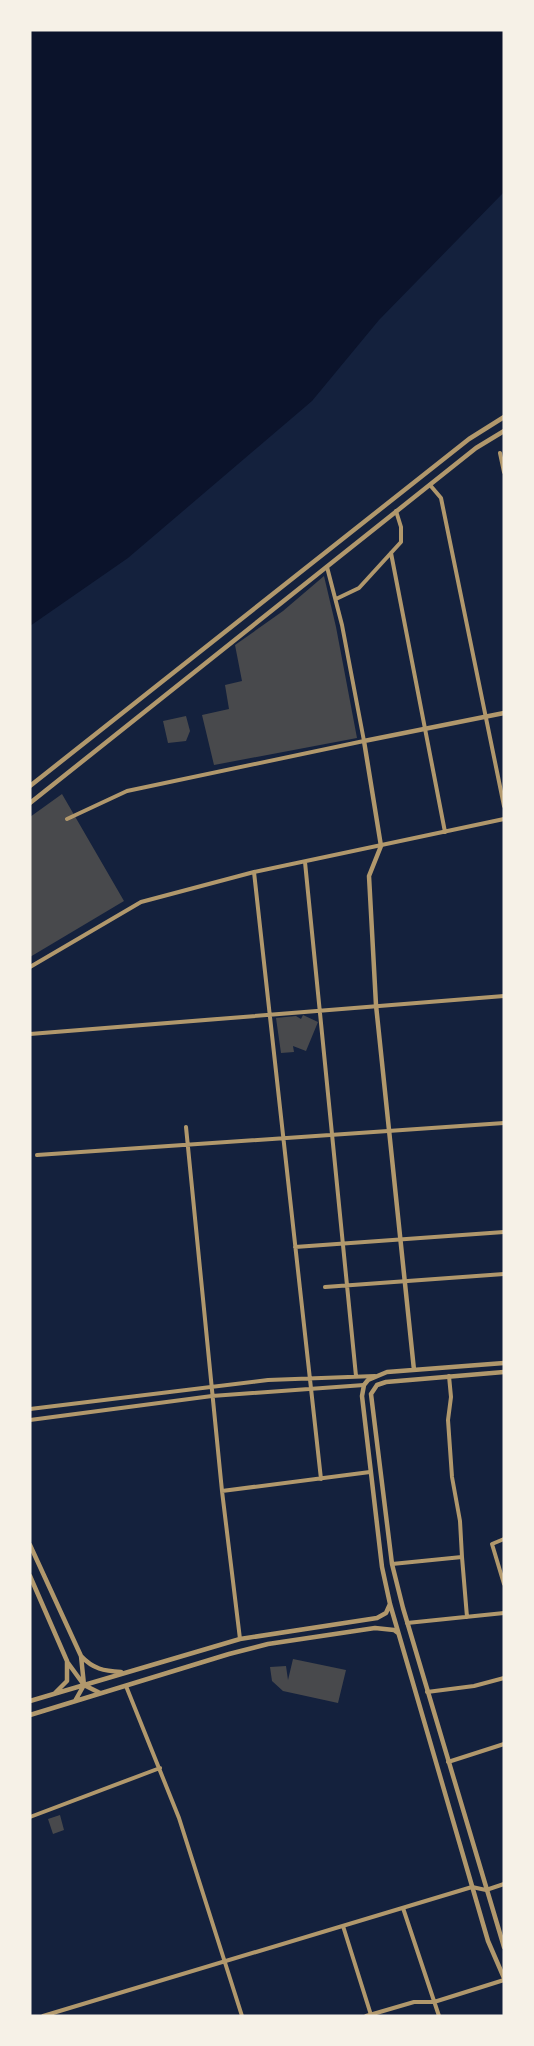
<svg xmlns="http://www.w3.org/2000/svg" width="534" height="2046" font-family="Signika,sans-serif">
<rect width="100%" height="100%" fill="#14213d"/>
<!-- water -->
<path fill="#0b132b" d="M30 30H504V192L379 320 312 401 128 558 30 626Z"/>
<!-- building -->
<path fill="#48494c" d="M324 576 336 627 357 738 214 765 202 715 229 709 225 685 242 681 235 645 283 611Z
M186 716 190 731 186 741 168 743 163 721Z
M62 794 124 901 30 957V817Z
M303 1015 318 1022 306 1051 293 1046 294 1052 281 1053 276 1018 296 1016 301 1019Z
M293 1659 346 1670 338 1703 283 1691 272 1681 270 1667 286 1666 288 1680Z
M60 1815 64 1830 53 1834 48 1819Z"/>
<g fill="none" stroke-linecap="round" stroke-linejoin="round">
<!-- minor -->
<path stroke="#b1986c" stroke-width="4" d="M500 453 504 472
M430 485 441 498 504 806
M391 553 445 832
M336 599 359 588 401 542V527L396 511
M67 819 127 791 364 741 342 625 327 567
M305 862 356 1376
M254 872 321 1479
M30 967 141 902 254 872 504 819
M30 1034 504 996
M186 1127 222 1491 240 1639
M37 1155 504 1123
M295 1247 504 1232
M325 1287 504 1274
M30 1409 268 1380 375 1376
M30 1420 212 1396 364 1385
M222 1491 370 1472
M504 1539 492 1544 504 1584
M462 1557 467 1617
M392 1564 462 1557 460 1521 452 1477 448 1420 451 1397 449 1376
M407 1623 504 1613
M126 1686 179 1818 242 2016
M427 1692 474 1686 504 1678
M448 1762 504 1744
M30 1817 160 1768
M403 1908 439 2016
M343 1926 371 2015
M43 2016 472 1887 486 1890 504 1884
M366 2016 414 2002H434L504 1980"/>
<!-- tertiary -->
<path stroke="#b1986c" stroke-width="4.5" d="M30 786 469 439 504 417
M30 803 476 448 504 431
M504 1363 387 1372 368 1380 364 1385 362 1396 382 1567 390 1604 488 1941 504 1978
M414 1370 376 1005 369 876 381 846 364 741 504 713
M504 1372 386 1382 377 1385 371 1394 392 1564 403 1608 504 1947
M30 1545 81 1656C93 1669 104 1671 121 1672
M30 1576 67 1661V1681L55 1693
M68 1663 84 1685 100 1693
M30 1701 240 1639 377 1618 386 1613 390 1604
M75 1701 84 1685 81 1656
M30 1715 229 1654 268 1644 375 1628 394 1630 398 1633"/>
</g>
<!-- border -->
<rect width="534" height="2046" fill="none" stroke="#f6f1e7" stroke-width="63"/>
</svg>
